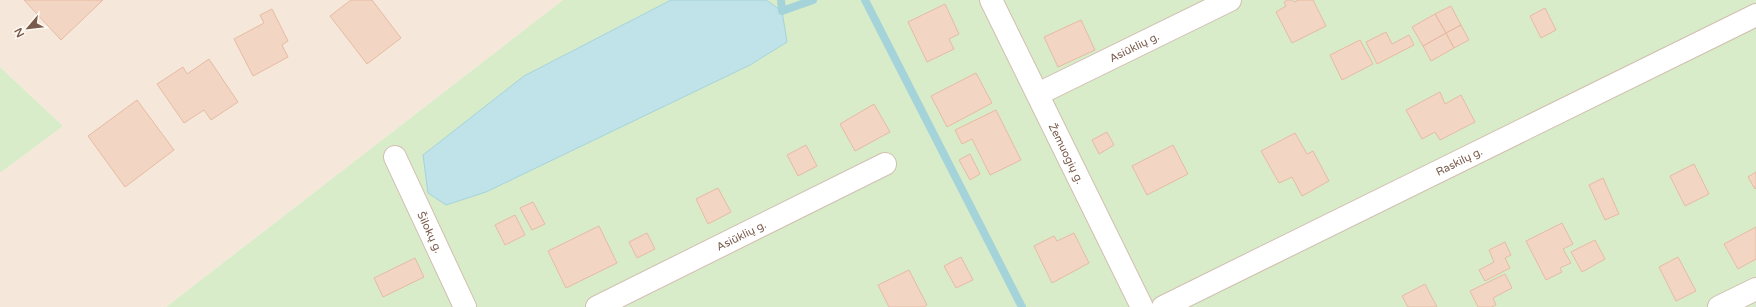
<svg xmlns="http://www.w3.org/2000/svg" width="1756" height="307" font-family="'Varela Round',sans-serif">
<rect width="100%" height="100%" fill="#fdf6ec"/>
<!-- residential -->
<path fill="#f5e8da" d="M0 0H563L166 307H0V173L63 126 0 67Z"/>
<!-- green -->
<path fill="#d8ecc9" d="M563 0H671L524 76 446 205 486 192 750 65 787 42 782 11 766 0H1756V307H166Z
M0 67 63 126 0 173Z"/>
<!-- water -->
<path fill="#bfe3e8" stroke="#a5d3da" d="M671 0H766L782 11 787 42 750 65 486 192 446 205 428 193 423 155 524 76Z"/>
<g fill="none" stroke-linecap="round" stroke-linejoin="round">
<!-- stream -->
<path stroke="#a5d3da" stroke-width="8" d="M781 0 782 11 813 0
M865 0 1022 307"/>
</g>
<!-- building -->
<path fill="#f3d5c3" stroke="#e6bba3" d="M24 0H103L61 40Z
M351 0H372L401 38 367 64 330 16Z
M1287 0H1292L1294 2 1299 0H1313L1326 26 1292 43 1276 12 1286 6 1284 2Z
M945 4 959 34 949 39 954 49 927 62 908 22Z
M1451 6 1461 25 1446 33 1435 14Z
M1545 8 1556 30 1541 38 1530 16Z
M272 9 288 41 282 45 288 57 253 76 234 39 264 23 260 15Z
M1435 14 1446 33 1423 46 1412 27Z
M1081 20 1095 50 1058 67 1044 37Z
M1461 25 1469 40 1454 48 1446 33Z
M1386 32 1392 44 1409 35 1414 45 1377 64 1366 42Z
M1446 33 1454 48 1431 61 1423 46Z
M1360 40 1373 64 1342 80 1330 55Z
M209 59 238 102 211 120 204 110 184 123 157 84 183 67 187 74Z
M976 73 992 103 947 127 931 96Z
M1440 92 1445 104 1461 95 1475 122 1440 140 1435 132 1422 139 1406 110Z
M137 100 174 150 125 187 88 136Z
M874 104 890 132 855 151 840 124Z
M996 110 1021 160 990 175 972 139 962 144 955 130Z
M1107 132 1114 145 1099 154 1092 140Z
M1295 133 1307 154 1313 151 1329 181 1302 196 1292 177 1279 183 1261 151Z
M806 145 817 166 798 176 787 155Z
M1173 145 1188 174 1147 195 1132 166Z
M970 154 980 174 970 180 959 160Z
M1694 164 1709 194 1685 206 1670 176Z
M1756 172V188L1755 189 1748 177Z
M1603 178 1619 214 1605 220 1589 185Z
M718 188 731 212 708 224 696 199Z
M533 202 545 224 532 230 520 208Z
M515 215 525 235 505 245 495 225Z
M1562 223 1573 244 1563 249 1571 263 1560 268 1562 272 1546 280 1526 241Z
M599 226 617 263 566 288 548 251Z
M1756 227V259L1738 269 1724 244Z
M647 233 655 249 637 258 629 242Z
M1074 233 1089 263 1052 283 1034 246 1054 236 1057 241Z
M1595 240 1605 259 1582 272 1571 252Z
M1505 242 1511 255 1505 258 1510 268 1485 281 1479 270 1494 262 1489 250Z
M961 257 973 280 956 288 944 266Z
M1678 257 1696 291 1676 301 1659 267Z
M415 258 424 277 383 297 374 278Z
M909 270 927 305 924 307H889L878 285Z
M1505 274 1512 288 1493 298 1496 305 1492 307H1478L1470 291Z
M1425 284 1437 307H1408L1402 296Z"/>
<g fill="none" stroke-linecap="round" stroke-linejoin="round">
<!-- minor casing -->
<g stroke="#d1beb0" stroke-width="24">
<g id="minor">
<path id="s1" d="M991 0 1142 307"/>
<path id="s2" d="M1038 94 1230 0"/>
<path id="s3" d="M395 157 465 307"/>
<path id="s4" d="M597 307 885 164"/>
<path id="s5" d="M1163 307 1756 15"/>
<path d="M1719 307 1756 289"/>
</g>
</g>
<!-- minor -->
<use href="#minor" stroke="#fff" stroke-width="22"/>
</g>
<g text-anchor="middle" stroke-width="3.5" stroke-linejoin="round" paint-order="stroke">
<!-- street labels -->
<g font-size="11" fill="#7a5c4d" stroke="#fffaf3">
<text dy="4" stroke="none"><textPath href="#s2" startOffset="107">Asiūklių g.</textPath></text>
<text dy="4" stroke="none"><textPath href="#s1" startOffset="171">Žemuogių g.</textPath></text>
<text dy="4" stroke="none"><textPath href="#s5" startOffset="330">Raskilų g.</textPath></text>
<text dy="4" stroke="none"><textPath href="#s3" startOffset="83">Šilokų g.</textPath></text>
<text dy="4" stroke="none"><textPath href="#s4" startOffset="161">Asiūklių g.</textPath></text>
</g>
</g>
<!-- north arrow -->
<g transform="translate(28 28) rotate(242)" stroke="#fffaf3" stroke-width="3" paint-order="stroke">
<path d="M0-3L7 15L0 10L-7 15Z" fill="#7a5c4d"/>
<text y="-6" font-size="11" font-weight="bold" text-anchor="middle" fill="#7a5c4d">N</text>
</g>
</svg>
